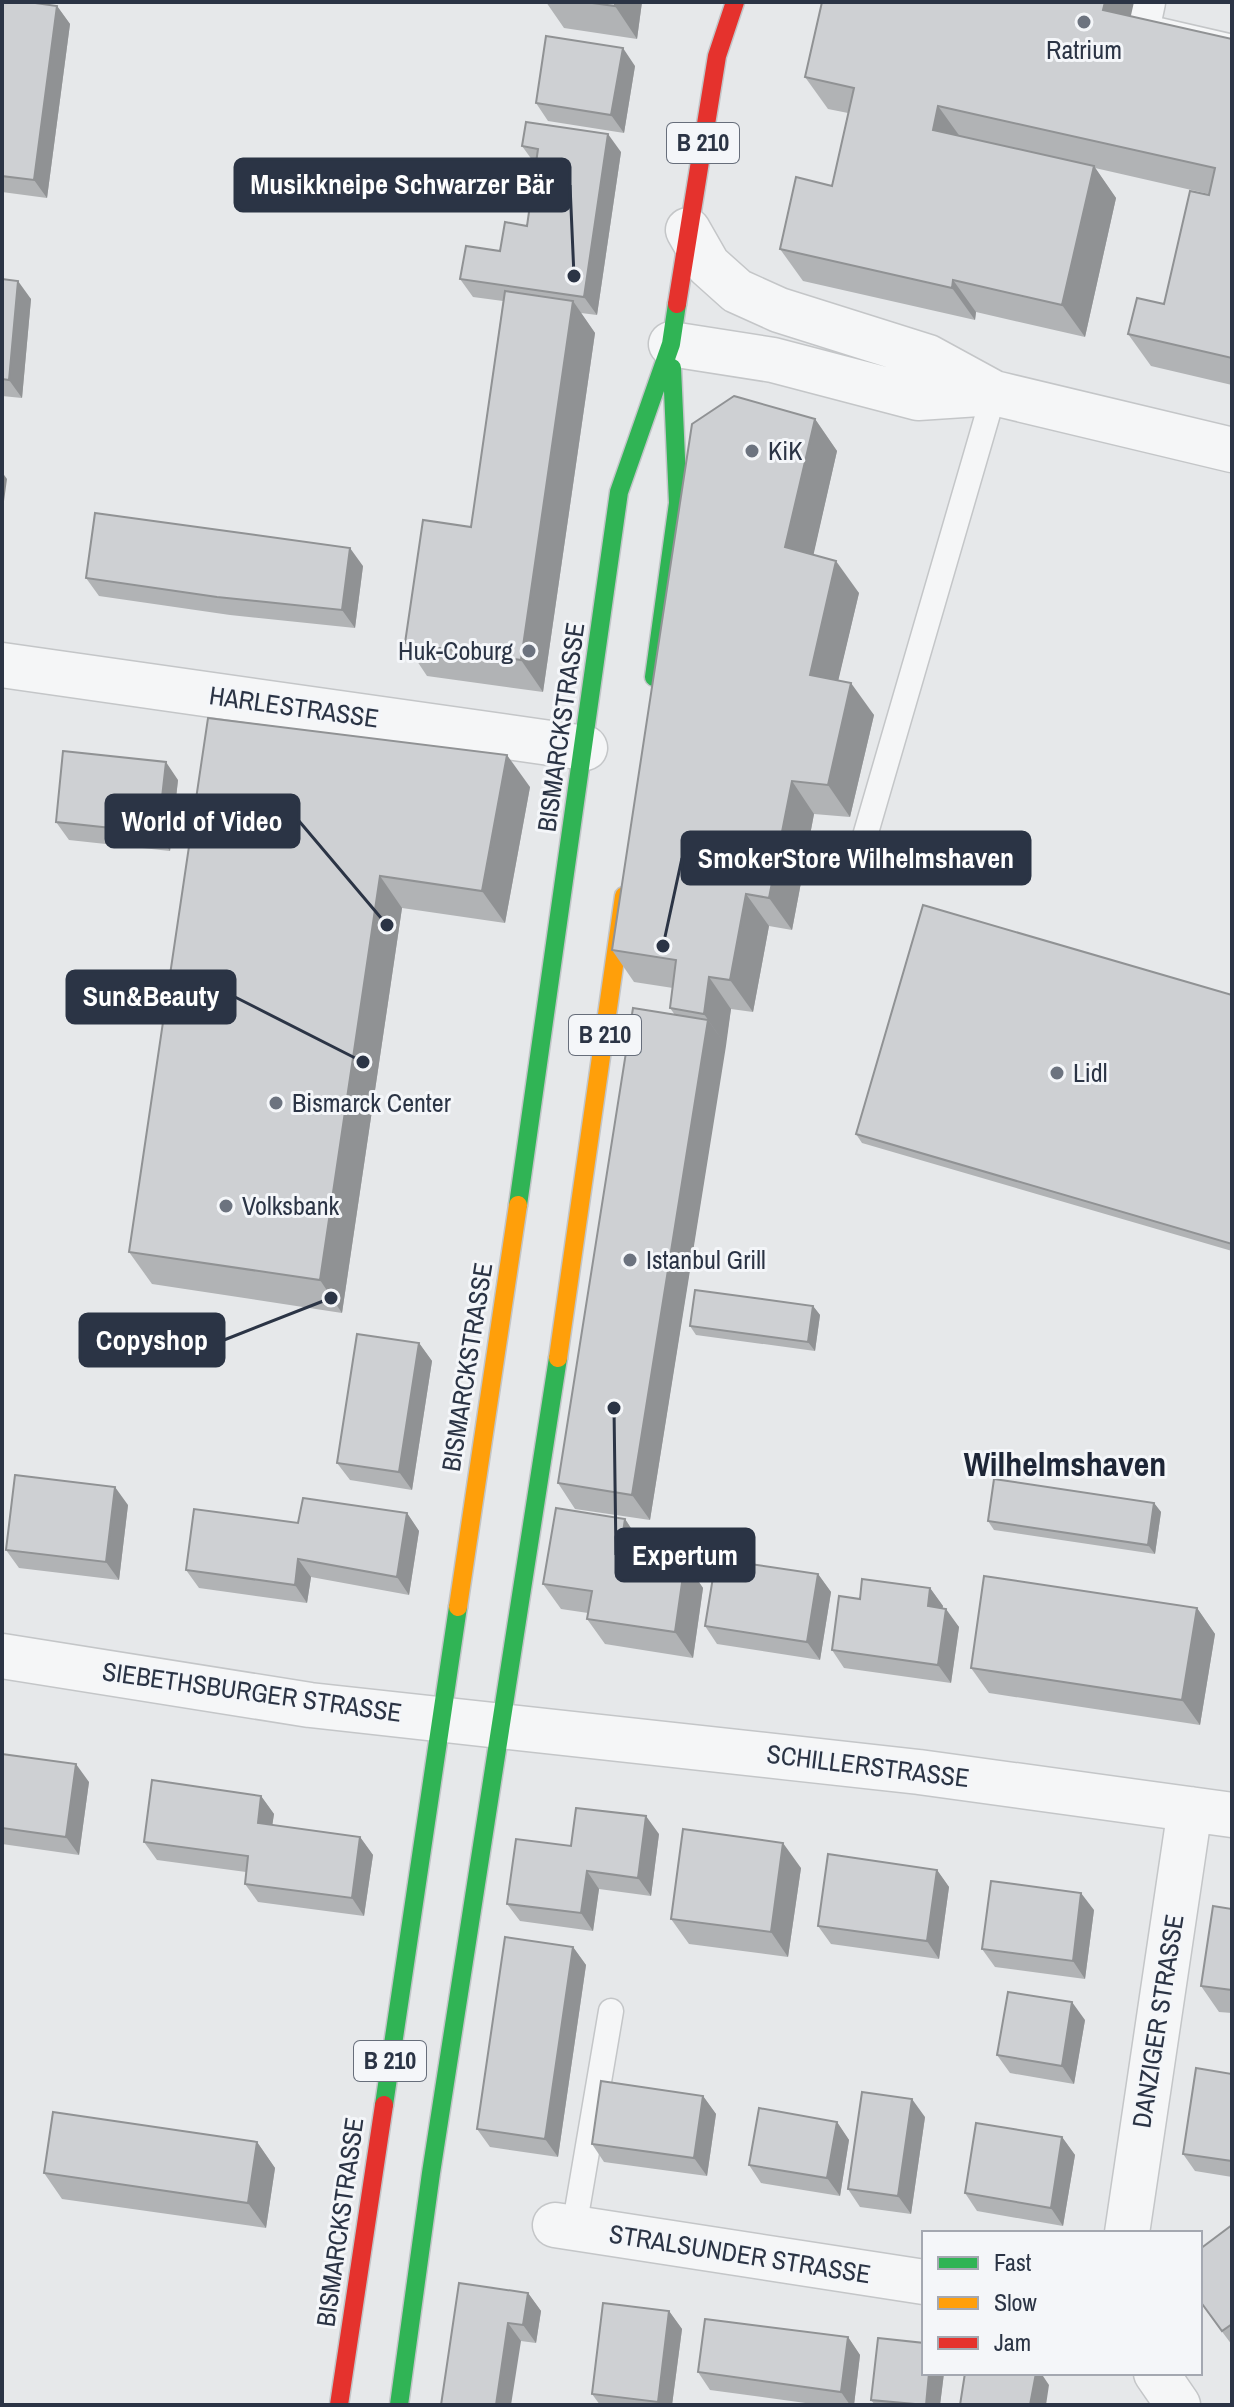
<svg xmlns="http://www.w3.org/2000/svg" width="1234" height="2407" font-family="'Archivo Narrow',sans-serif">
<rect width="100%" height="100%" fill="#e6e8ea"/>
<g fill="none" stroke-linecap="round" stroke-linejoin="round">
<!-- lane casing -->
<g stroke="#c4c6c8" stroke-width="27">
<path id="lane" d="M858 860 994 393
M574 2228 611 2011"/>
</g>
<!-- street casing -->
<g stroke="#c4c6c8" stroke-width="47">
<path id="street" d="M1143 2 1136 35 1232 57
M688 230 708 265 737 291 779 310 928 357 994 393 1232 450
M671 344 773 360 918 398 994 393
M2 665 585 748
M2 1656 310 1705 919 1772 1232 1815
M555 2225 924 2282
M1127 2233 1190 1809
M1156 2373 1178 2405"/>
</g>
<!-- fast casing -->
<g stroke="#c2c5c8" stroke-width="21">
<path id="fast" d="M654 677 678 503 672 368
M518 1205 619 492 671 344 677 304
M384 2105 458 1607
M399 2405 431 2173 558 1358"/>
</g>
<!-- slow casing -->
<g stroke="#c2c5c8" stroke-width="21">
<path id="slow" d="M558 1358 624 896
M458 1607 518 1205"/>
</g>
<!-- jam casing -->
<g stroke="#c2c5c8" stroke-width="21">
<path id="jam" d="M677 304 717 56 735 2
M339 2405 384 2105"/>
</g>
<!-- lane -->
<use href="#lane" stroke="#f5f6f7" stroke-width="24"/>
<!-- street -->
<use href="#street" stroke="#f5f6f7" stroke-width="44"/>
<!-- fast -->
<use href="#fast" stroke="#30b455" stroke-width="18"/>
<!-- slow -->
<use href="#slow" stroke="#ff9f0a" stroke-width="18"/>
<!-- jam -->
<use href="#jam" stroke="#e5322d" stroke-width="18"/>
</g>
<!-- wall -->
<path fill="#b1b3b5" d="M2 2 57 6 70 24 47 198 2 192Z
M546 2H642L637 39 564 28Z
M1131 16 1232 39V385L1151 366 1128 334 1164 304 1209 194 1095 168 1116 198 1085 337 976 312 975 320 803 281 780 249 832 186 848 113 828 109 805 77Z
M635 66 624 133 548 121 536 103Z
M522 146 621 152 597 315 581 313 595 333 543 692 427 676 405 643 471 527 503 301 473 297 460 279 500 251 527 226 535 164Z
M2 279 31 299 22 398 2 396Z
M815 419 837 451 813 555 859 593 838 680 874 715 850 817 814 814 792 930 769 926 753 1012 731 1009 650 1520 575 1509 558 1483 675 1015 670 1008 673 988 634 982 612 950Z
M363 566 355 628 230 615 99 596 86 578Z
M208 718 530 787 505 923 402 908 342 1313 152 1284 129 1252Z
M178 780 170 851 69 840 56 822Z
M1232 995V1251L862 1143 856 1134Z
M813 1306 820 1315 815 1351 696 1335 690 1326Z
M419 1343 432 1361 412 1490 350 1480 337 1463Z
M1154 1503 1161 1512 1155 1554 994 1530 988 1521Z
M128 1505 119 1580 19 1568 6 1550Z
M407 1513 419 1531 409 1595 311 1577 307 1603 199 1588 186 1570 298 1523Z
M625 1519 642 1545 641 1555 685 1562 703 1588 693 1658 605 1644 587 1619 588 1613 561 1609 543 1584Z
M818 1574 831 1592 820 1660 717 1644 705 1626Z
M930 1588 943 1606 942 1608 959 1627 951 1683 844 1668 832 1650 860 1599Z
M1197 1608 1215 1634 1200 1725 989 1693 971 1668Z
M2 1754 89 1782 79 1855 2 1844Z
M261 1796 274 1814 272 1825 360 1837 373 1855 364 1916 258 1902 245 1884 246 1872 157 1860 144 1842Z
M659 1834 651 1896 599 1889 593 1931 520 1921 507 1904 571 1846Z
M801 1868 788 1957 689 1944 671 1919Z
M937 1870 949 1887 939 1959 831 1944 818 1926Z
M1232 1909V2013L1219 2012 1201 1986Z
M1094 1910 1085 1979 995 1967 982 1949Z
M573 1947 586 1965 558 2157 490 2147 477 2129Z
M1085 2020 1074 2084 1010 2073 997 2055Z
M1232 2074V2177L1195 2171 1183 2154Z
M703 2096 716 2114 707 2176 604 2162 592 2144Z
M925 2117 911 2214 860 2207 848 2189Z
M837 2122 849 2140 840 2196 761 2183 749 2165Z
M1062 2137 1075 2155 1063 2226 977 2211 965 2193Z
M257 2142 275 2168 266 2228 62 2199 44 2173Z
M1232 2225V2345L1200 2302Z
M528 2293 541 2311 536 2343 521 2341 441 2405Z
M669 2311 682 2329 672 2405H600L592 2394Z
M848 2337 860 2355 854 2405H820L710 2390 698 2372Z
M924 2373H944L940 2405H875L871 2400Z"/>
<!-- shaded-wall -->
<path fill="#909294" d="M615 2H642L637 39 615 6Z
M1105 2H1134L1125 42 1103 10Z
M57 6 70 24 47 198 34 180Z
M623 48 635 66 624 133 611 115Z
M938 106 961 138 933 130Z
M608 134 621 152 597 315 584 297Z
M1094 166 1116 198 1085 337 1062 305Z
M953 280 976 312 975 320 952 288Z
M18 281 31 299 22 398 9 380Z
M573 301 595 333 543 692 521 660Z
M815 419 837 451 808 579 785 547Z
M2 472 7 479 2 516Z
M350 548 363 566 355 628 342 610Z
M836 561 859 593 832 707 810 675Z
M851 683 874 715 850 817 828 785Z
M507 755 530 787 505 923 482 891Z
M166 762 178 780 170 851 158 833Z
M792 781 814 814 792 930 769 898Z
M380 876 402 908 342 1313 320 1280Z
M746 894 769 926 753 1012 730 980Z
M709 977 731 1009 726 1046 704 1014Z
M708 1020 726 1046 650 1520 632 1495Z
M813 1306 820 1315 815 1351 808 1342Z
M419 1343 432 1361 412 1490 399 1472Z
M115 1487 128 1505 119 1580 106 1562Z
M1154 1503 1161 1512 1155 1554 1148 1545Z
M407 1513 419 1531 409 1595 397 1577Z
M625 1519 642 1545 638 1577 620 1552Z
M298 1559 311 1577 307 1603 295 1585Z
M685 1562 703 1588 693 1658 675 1632Z
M818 1574 831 1592 820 1660 807 1642Z
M930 1588 943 1606 940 1624 928 1606Z
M1197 1608 1215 1634 1200 1725 1182 1700Z
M946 1609 959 1627 951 1683 938 1665Z
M76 1764 89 1782 79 1855 66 1837Z
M261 1796 274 1814 270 1841 258 1823Z
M646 1816 659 1834 651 1896 638 1878Z
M360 1837 373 1855 364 1916 352 1898Z
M783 1843 801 1868 788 1957 771 1932Z
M937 1870 949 1887 939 1959 927 1941Z
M587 1871 599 1889 593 1931 581 1913Z
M1081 1893 1094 1910 1085 1979 1073 1961Z
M573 1947 586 1965 558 2157 545 2139Z
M1072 2002 1085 2020 1074 2084 1062 2066Z
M703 2096 716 2114 707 2176 694 2158Z
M912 2099 925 2117 911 2214 898 2196Z
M837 2122 849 2140 840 2196 827 2178Z
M1062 2137 1075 2155 1063 2226 1051 2208Z
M257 2142 275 2168 266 2228 248 2203Z
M528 2293 541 2311 536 2343 523 2325Z
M669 2311 682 2329 672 2405H660L658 2402Z
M508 2323 521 2341 511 2405H496Z
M848 2337 860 2355 854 2405H850L841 2392Z
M929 2373H944L940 2405H926Z
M1036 2373H1041L1049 2385 1046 2405H1030Z"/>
<!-- building -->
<path fill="#ced0d3" stroke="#909294" stroke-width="2" d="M2 2H28L57 6 34 180 2 176Z
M585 2H615V6Z
M822 2H1105L1103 10 1232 39V358L1128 334 1137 298 1164 304 1190 191 1209 195 1215 168 938 106 933 130 1094 166 1062 305 953 280 952 288 780 249 796 177 832 186 854 88 805 77Z
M546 36 623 48 611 115 536 103Z
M526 122 608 134 584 297 460 279 466 246 500 251 505 222 527 226 538 149 522 146Z
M2 279 18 281 9 380 2 379Z
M505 291 573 301 521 660 405 643 423 520 471 527Z
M734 396 815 419 785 547 836 561 810 675 851 683 828 785 792 781 769 898 746 894 730 980 709 977 704 1014 670 1008 676 960 612 950 692 424Z
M95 513 350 548 342 610 217 597 86 578Z
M208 718 507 755 482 891 380 876 320 1280 129 1252Z
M63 751 166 762 158 833 56 822Z
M923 905 1232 995V1244L856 1134Z
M633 1008 708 1020 632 1495 558 1483Z
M695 1290 813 1306 808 1342 690 1326Z
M357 1334 419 1343 399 1472 337 1463Z
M15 1475 115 1487 106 1562 6 1550Z
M994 1479 1154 1503 1148 1545 988 1521Z
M303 1498 407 1513 397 1577 298 1559 295 1585 186 1570 194 1509 298 1523Z
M556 1508 625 1519 620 1552 685 1562 675 1632 587 1619 592 1591 543 1584Z
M716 1559 818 1574 807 1642 705 1626Z
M984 1576 1197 1608 1182 1700 971 1668Z
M862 1579 930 1588 928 1606 946 1609 938 1665 832 1650 839 1596 860 1599Z
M2 1754 76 1764 66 1837 2 1828Z
M152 1780 261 1796 258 1823 360 1837 352 1898 245 1884 248 1856 144 1842Z
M576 1808 646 1816 638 1878 587 1871 581 1913 507 1904 516 1839 571 1846Z
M683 1829 783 1843 771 1932 671 1919Z
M828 1854 937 1870 927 1941 818 1926Z
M991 1881 1081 1893 1073 1961 982 1949Z
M1213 1906 1232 1909V1990L1201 1986Z
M505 1937 573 1947 545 2139 477 2129Z
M1008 1992 1072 2002 1062 2066 997 2055Z
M1196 2068 1232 2074V2161L1183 2154Z
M601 2081 703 2096 694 2158 592 2144Z
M862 2092 912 2099 898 2196 848 2189Z
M759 2108 837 2122 827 2178 749 2165Z
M53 2112 257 2142 248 2203 44 2173Z
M976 2123 1062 2137 1051 2208 965 2193Z
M1232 2225V2324L1222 2331 1200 2301V2249Z
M459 2283 528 2293 523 2325 508 2323 496 2405H441Z
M603 2303 669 2311 658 2402 592 2394Z
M705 2319 848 2337 841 2392 698 2372Z
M878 2338 924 2343V2373H929L926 2405 871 2400Z
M965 2373H1036L1030 2405H960Z"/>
<!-- markers -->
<g fill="#6c737f" stroke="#f4f6f9" stroke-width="3">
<circle cx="1084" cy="22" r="8"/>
<circle cx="752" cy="451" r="8"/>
<circle cx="529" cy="651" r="8"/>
<circle cx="1057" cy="1073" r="8"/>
<circle cx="276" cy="1103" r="8"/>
<circle cx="226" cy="1206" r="8"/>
<circle cx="630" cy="1260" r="8"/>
</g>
<g text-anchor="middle" stroke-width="6" stroke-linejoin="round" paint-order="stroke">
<!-- shield labels -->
<g fill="#f4f6f9" stroke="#676e7b" stroke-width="2">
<rect x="667" y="123" width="72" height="40" rx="6"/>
<rect x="569" y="1015" width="72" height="40" rx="6"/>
<rect x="354" y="2041" width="72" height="40" rx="6"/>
</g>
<g font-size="24" font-weight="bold" fill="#2b3445">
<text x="703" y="151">B 210</text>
<text x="605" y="1043">B 210</text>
<text x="390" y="2069">B 210</text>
</g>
<!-- poi labels -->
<g font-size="26" fill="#2b3445" stroke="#f4f6f9" text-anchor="start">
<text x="1084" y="59" text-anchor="middle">Ratrium</text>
<text x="768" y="460">KiK</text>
<text x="513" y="660" text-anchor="end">Huk-Coburg</text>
<text x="1073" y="1082">Lidl</text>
<text x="292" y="1112">Bismarck Center</text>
<text x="242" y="1215">Volksbank</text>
<text x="646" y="1269">Istanbul Grill</text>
</g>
<!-- street labels -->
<g font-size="26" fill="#2b3445" stroke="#f4f6f9">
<text transform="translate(294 707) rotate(8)" y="9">HARLESTRASSE</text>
<text transform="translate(561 727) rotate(-82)" y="9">BISMARCKSTRASSE</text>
<text transform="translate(467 1367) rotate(-81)" y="9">BISMARCKSTRASSE</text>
<text transform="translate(252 1692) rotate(8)" y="9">SIEBETHSBURGER STRASSE</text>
<text transform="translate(868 1766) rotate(7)" y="9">SCHILLERSTRASSE</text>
<text transform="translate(1158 2021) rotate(-81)" y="9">DANZIGER STRASSE</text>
<text transform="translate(340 2222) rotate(-82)" y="9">BISMARCKSTRASSE</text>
<text transform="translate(740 2254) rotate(9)" y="9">STRALSUNDER STRASSE</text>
</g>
<!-- district labels -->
<g font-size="34" font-weight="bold" fill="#1d2536" stroke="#f4f6f9">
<text x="1065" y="1476">Wilhelmshaven</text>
</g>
</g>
<!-- callouts -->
<path fill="none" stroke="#2b3445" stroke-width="3" d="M574 276L570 185M387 925L299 821M663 946L682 858M363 1062L235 997M331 1298L224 1340M614 1408L616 1555"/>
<g fill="#2b3445" stroke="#f4f6f9" stroke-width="3">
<circle cx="574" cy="276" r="8"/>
<circle cx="387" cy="925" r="8"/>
<circle cx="663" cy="946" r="8"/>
<circle cx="363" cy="1062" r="8"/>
<circle cx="331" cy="1298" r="8"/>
<circle cx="614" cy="1408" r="8"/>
</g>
<g fill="#2b3445" stroke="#2b3445" stroke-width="3">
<rect x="235" y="159" width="335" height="52" rx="8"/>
<rect x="106" y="795" width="193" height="52" rx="8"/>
<rect x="682" y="832" width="348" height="52" rx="8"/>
<rect x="67" y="971" width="168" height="52" rx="8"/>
<rect x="80" y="1314" width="144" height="52" rx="8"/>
<rect x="616" y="1529" width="138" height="52" rx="8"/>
</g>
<g font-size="28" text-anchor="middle" font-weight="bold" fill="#fff">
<text x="402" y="194">Musikkneipe Schwarzer Bär</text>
<text x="202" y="831">World of Video</text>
<text x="856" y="868">SmokerStore Wilhelmshaven</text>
<text x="151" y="1006">Sun&amp;Beauty</text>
<text x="152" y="1350">Copyshop</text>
<text x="685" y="1565">Expertum</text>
</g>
<!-- border -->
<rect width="1234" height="2407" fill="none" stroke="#2b3445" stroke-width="8"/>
<!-- legend -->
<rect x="922" y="2231" width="280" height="144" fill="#f4f6f9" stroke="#a4a8b1" stroke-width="2"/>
<rect x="938" y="2257" width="40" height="12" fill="#30b455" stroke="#a4a8b1" stroke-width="2"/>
<text x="994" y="2271" font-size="24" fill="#2b3445">Fast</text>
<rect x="938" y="2297" width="40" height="12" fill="#ff9f0a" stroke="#a4a8b1" stroke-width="2"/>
<text x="994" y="2311" font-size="24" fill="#2b3445">Slow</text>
<rect x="938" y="2337" width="40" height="12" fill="#e5322d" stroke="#a4a8b1" stroke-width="2"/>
<text x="994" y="2351" font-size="24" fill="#2b3445">Jam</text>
</svg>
